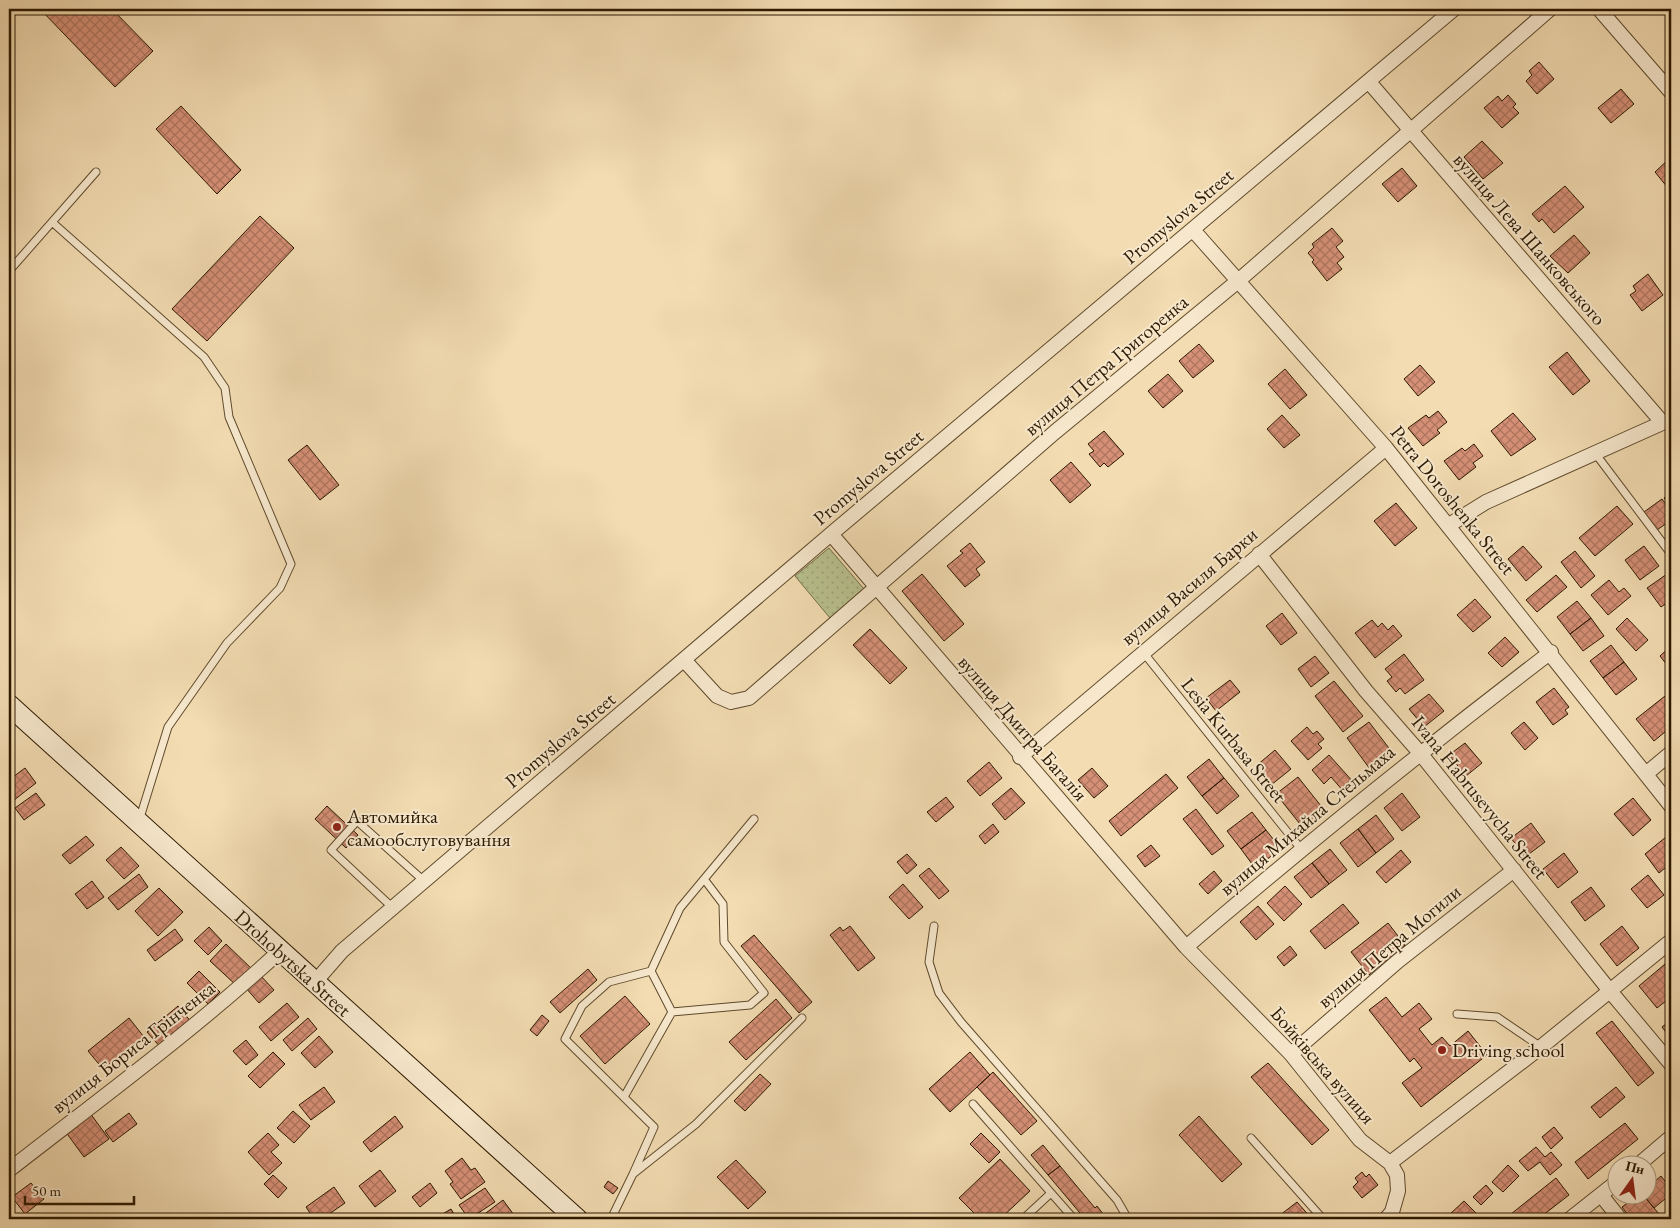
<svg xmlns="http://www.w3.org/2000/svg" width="1680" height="1228" font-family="'EB Garamond',serif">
<defs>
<pattern id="park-dots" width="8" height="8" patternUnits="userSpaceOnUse" patternTransform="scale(1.25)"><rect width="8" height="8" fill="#b8c18e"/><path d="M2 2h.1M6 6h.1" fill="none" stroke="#9ea579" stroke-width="1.8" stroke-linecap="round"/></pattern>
<pattern id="building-cross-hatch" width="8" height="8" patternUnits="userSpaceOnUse" patternTransform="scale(1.25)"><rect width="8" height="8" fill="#d69077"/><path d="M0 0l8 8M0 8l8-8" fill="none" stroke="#ae755f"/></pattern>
</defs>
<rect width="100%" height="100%" fill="#f3dcb2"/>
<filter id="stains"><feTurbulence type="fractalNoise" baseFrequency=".004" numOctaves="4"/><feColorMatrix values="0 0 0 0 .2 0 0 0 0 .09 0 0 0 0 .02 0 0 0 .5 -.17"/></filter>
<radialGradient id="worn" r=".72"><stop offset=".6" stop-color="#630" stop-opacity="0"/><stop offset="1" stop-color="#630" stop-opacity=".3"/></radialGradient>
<!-- park -->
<path fill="url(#park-dots)" stroke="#726d47" d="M829 548 864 589 830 618 795 576Z"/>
<!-- building -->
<path fill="url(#building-cross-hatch)" stroke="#2d1900" d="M40 9H112L153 51 115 87Z
M1539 62 1554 79 1537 94 1526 81 1532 75 1529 71Z
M1621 89 1634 104 1611 123 1598 108Z
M1508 95 1516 104 1513 107 1519 113 1502 128 1484 108 1498 96 1502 101Z
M181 106 241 170 217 194 156 129Z
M1482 141 1503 163 1483 179 1464 157Z
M1671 157V185L1668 188 1655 172Z
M1402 168 1417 186 1398 202 1382 184Z
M1565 186 1584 207 1554 233 1542 219 1539 222 1532 214Z
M260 216 294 248 207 341 172 309Z
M1332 228 1343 241 1336 247 1344 257 1337 263 1342 269 1327 281 1312 262 1314 260 1308 253 1314 247 1312 244Z
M1574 235 1590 253 1568 273 1550 256Z
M1648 274 1663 295 1642 311 1630 295 1636 291 1633 286Z
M1199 344 1214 361 1193 378 1179 361Z
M1567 352 1590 381 1573 395 1549 367Z
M1420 365 1435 382 1418 396 1404 379Z
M1285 369 1307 395 1290 409 1268 384Z
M1168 374 1183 391 1163 408 1148 391Z
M1438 411 1447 422 1437 430 1440 433 1423 446 1408 428 1426 415 1429 418Z
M1513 413 1536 439 1511 456 1491 431Z
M1282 415 1300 435 1284 448 1267 429Z
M1104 431 1124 454 1108 467 1104 463 1100 467 1089 454 1094 451 1088 444Z
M1474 444 1483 456 1473 463 1476 467 1459 480 1444 461 1462 448 1465 451Z
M307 445 339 485 320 500 288 460Z
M1071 462 1091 485 1070 503 1050 480Z
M1671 492V507L1664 498Z
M1662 499 1671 511V520L1657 530 1644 512Z
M1396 503 1417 528 1395 546 1374 521Z
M1617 506 1633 524 1595 556 1579 538Z
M970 543 985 562 976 569 980 575 965 587 947 566 963 553 960 551Z
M1523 546 1542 567 1526 581 1508 559Z
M1644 546 1659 566 1640 580 1625 560Z
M1575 551 1595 576 1581 588 1561 562Z
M922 574 964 624 944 641 902 591Z
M1667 574 1671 580V600L1661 607 1647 588Z
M1556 575 1567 587 1537 612 1526 600Z
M1609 580 1619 592 1624 588 1631 596 1608 615 1591 595Z
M1475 599 1491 617 1473 632 1457 615Z
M1577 601 1591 618 1570 634 1557 617Z
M1282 613 1297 633 1281 645 1266 626Z
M1591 618 1604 636 1583 651 1570 634Z
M1627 618 1648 640 1636 651 1616 629Z
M1372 620 1378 627 1382 623 1388 630 1393 625 1402 636 1375 658 1355 633Z
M870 629 907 668 890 684 853 645Z
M1505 637 1519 652 1502 667 1488 653Z
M1611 645 1624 662 1603 678 1590 661Z
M1671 646V670L1660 656Z
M1404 654 1424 680 1405 694 1400 688 1396 692 1387 681 1392 677 1385 669Z
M1315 656 1329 673 1311 687 1298 669Z
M1624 662 1637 679 1616 695 1603 678Z
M1230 680 1240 692 1216 711 1206 698Z
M1334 681 1363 716 1343 732 1315 696Z
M1554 688 1569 707 1565 710 1568 714 1553 725 1536 702Z
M1429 694 1444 711 1424 727 1409 709Z
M1665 696 1671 703V727L1654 741 1636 719Z
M1369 722 1395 756 1378 769 1375 765 1370 769 1347 738Z
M1524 722 1538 738 1525 750 1511 733Z
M1307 727 1313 734 1317 731 1324 739 1318 744 1322 748 1308 760 1291 741Z
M1465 743 1482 763 1466 776 1449 755Z
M1275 750 1291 769 1271 785 1256 766Z
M1329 755 1355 784 1345 793 1331 777 1324 784 1312 770Z
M1209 759 1224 778 1202 796 1187 777Z
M989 762 1002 778 980 796 967 781Z
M9 765 14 771 9 775Z
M25 768 36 783 9 804V780Z
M1092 768 1108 786 1094 798 1078 780Z
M1166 774 1178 788 1121 836 1109 821Z
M1298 777 1325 811 1304 829 1276 794Z
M1224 778 1239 796 1217 814 1202 796Z
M1011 788 1025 803 1005 820 992 804Z
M36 793 45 805 24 820 15 808Z
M1402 793 1420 817 1402 831 1384 808Z
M946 797 954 807 936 822 927 812Z
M1633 798 1651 820 1633 836 1614 814Z
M327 806 358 835 346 848 315 819Z
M1196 809 1224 846 1212 855 1183 819Z
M1252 812 1266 830 1241 849 1227 831Z
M1376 815 1394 839 1376 853 1358 829Z
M1531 823 1545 842 1525 857 1511 838Z
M993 824 999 832 985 844 979 836Z
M1358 829 1376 853 1358 867 1340 843Z
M1266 830 1281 849 1255 868 1241 849Z
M86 836 94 845 70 864 62 855Z
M1666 837 1671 843V863L1659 873 1645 854Z
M1151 845 1160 856 1145 867 1137 856Z
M121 847 139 866 124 879 106 860Z
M1330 849 1347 870 1329 884 1312 863Z
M1401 850 1411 862 1386 883 1376 872Z
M1564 853 1578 872 1558 888 1543 869Z
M907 854 917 865 907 874 897 862Z
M1312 863 1329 884 1311 898 1294 877Z
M929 868 949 891 939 899 919 876Z
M1214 871 1222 881 1208 894 1199 884Z
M139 874 148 887 118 910 108 898Z
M1648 875 1664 895 1647 908 1631 889Z
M92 881 104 897 87 909 75 894Z
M903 884 923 907 909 919 889 897Z
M1285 886 1302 904 1284 921 1267 903Z
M1591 887 1605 906 1585 921 1571 902Z
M159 888 183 912 158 936 135 911Z
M1343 904 1359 923 1325 949 1310 931Z
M1258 906 1274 924 1256 940 1240 922Z
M1388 923 1405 945 1369 975 1351 952Z
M850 926 875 958 858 971 830 935 840 927 843 931Z
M1622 926 1639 948 1617 966 1600 944Z
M209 927 222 941 208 955 194 941Z
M175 929 183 940 155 961 147 950Z
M754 935 812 1002 799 1013 741 946Z
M226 944 253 970 237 986 210 961Z
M1290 946 1297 955 1284 966 1277 957Z
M1671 959V997L1657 1008 1639 986Z
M588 969 597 980 560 1013 550 1002Z
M199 971 220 992 208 1004 187 983Z
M260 975 274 990 259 1003 245 987Z
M625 996 650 1024 605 1064 580 1036Z
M1386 997 1402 1017 1419 1003 1432 1019 1419 1029 1432 1045 1442 1037 1450 1046 1468 1031 1487 1055 1421 1107 1402 1083 1422 1068 1414 1058 1410 1062 1369 1010Z
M776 999 792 1018 746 1060 729 1042Z
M287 1003 299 1017 271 1041 259 1027Z
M178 1006 192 1023 162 1049 147 1032Z
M542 1015 549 1021 537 1036 530 1030Z
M129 1018 144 1037 103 1069 88 1051Z
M308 1018 317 1029 292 1051 283 1040Z
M1671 1020V1039L1662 1027Z
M1612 1021 1654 1073 1638 1086 1596 1033Z
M319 1036 333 1052 315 1068 301 1053Z
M246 1040 258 1055 246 1065 233 1051Z
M273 1052 285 1064 260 1088 248 1076Z
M970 1052 990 1075 950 1112 929 1089Z
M1268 1063 1329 1130 1312 1145 1251 1077Z
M993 1072 1037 1121 1021 1135 977 1087Z
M760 1074 771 1084 745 1111 734 1101Z
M324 1087 335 1102 311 1120 299 1105Z
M1616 1087 1625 1097 1600 1118 1591 1107Z
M293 1111 310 1126 294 1143 277 1128Z
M90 1113 109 1139 84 1157 65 1131Z
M129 1113 137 1124 113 1142 105 1131Z
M395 1116 403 1127 371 1152 363 1142Z
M1199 1116 1242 1164 1222 1182 1179 1135Z
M1625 1123 1638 1139 1588 1179 1575 1162Z
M1554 1127 1563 1138 1551 1149 1542 1137Z
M268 1133 279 1145 271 1152 282 1163 269 1175 248 1152Z
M981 1133 1000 1152 989 1163 970 1144Z
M1043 1145 1060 1166 1048 1175 1031 1155Z
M1536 1147 1545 1157 1551 1152 1562 1165 1550 1175 1540 1162 1528 1171 1519 1161Z
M462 1158 471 1170 475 1168 485 1182 461 1199 450 1184 453 1182 445 1171Z
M1000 1159 1030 1191 1000 1219H980L959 1198Z
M736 1160 766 1192 748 1209 717 1177Z
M1508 1165 1519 1176 1503 1192 1492 1182Z
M1060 1166 1095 1208 1097 1206 1107 1219H1085L1048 1175Z
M380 1170 396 1191 375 1207 359 1186Z
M1362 1172 1366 1177 1369 1174 1378 1185 1362 1198 1353 1187 1358 1182 1355 1178Z
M273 1175 287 1188 278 1198 264 1184Z
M1661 1176 1671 1189V1194L1654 1208 1644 1196H1648V1187Z
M1556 1178 1569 1195 1538 1219H1507L1506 1218Z
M608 1181 618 1188 613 1194 604 1187Z
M31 1183 44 1199 25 1214 12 1197Z
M430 1183 437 1193 420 1207 412 1197Z
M1486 1185 1493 1193 1481 1205 1473 1197Z
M334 1187 345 1203 322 1219H314L306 1207Z
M485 1188 495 1202 469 1219 459 1205Z
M1637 1196H1644L1659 1214 1653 1219H1631L1622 1207Z
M503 1200 514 1215 509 1219H478Z
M1464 1201 1477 1214 1472 1219H1453L1449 1215Z
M1297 1202 1312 1219H1275Z
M451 1209 457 1219H434Z"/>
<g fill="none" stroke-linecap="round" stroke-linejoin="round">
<!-- service casing -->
<g stroke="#5e4a2c" stroke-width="9">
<path id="service" d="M52 222 204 357 225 388 229 417 291 564 280 588 227 643 168 727 139 821
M9 271 96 172
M1595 453 1671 554
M1143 652 1301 849
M393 908 331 850 357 821 424 881
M934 926 929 962 939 993 961 1022 1117 1200 1128 1219
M672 1012 750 1005 764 993 724 942 723 904 704 879
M1457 1014 1497 1017 1541 1047
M624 1097 672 1012 651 971
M973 1104 1074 1219
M1251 1138 1323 1219
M633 1174 654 1127 565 1039 582 1006 609 982 651 971 680 908 754 819
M611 1219 633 1174 696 1124 802 1018
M1023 1219 1051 1193"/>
</g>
<!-- minor casing -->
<g stroke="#5e4a2c" stroke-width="16">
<path id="minor" d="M1599 9 1671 92
M1369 82 1662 422
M1193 230 1386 448 1671 806
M1449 525 1486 502 1671 419
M831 534 1186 947 1291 1054 1360 1140 1390 1163 1397 1175 1398 1191 1392 1212 1386 1219
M1259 554 1366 691 1420 753 1610 991 1671 1064
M684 660 717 696 731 702 749 698 1055 432 1238 281 1550 9
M1020 757 1386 448
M1647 773 1671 753
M1186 947C1305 845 1427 747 1551 652
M315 982 342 951 831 534 1454 9
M1291 1054 1398 961 1514 870
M1390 1163 1541 1047 1671 941
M1637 1166 1671 1137
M9 1170C100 1099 194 1030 280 951
M1601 1195 1620 1219
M1570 1219 1618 1181"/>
</g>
<!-- secondary casing -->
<g stroke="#2d1900" stroke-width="22">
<path id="secondary" d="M9 705 577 1219"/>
</g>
<!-- service -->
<use href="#service" stroke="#f7e8cd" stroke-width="7"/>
<!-- minor -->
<use href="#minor" stroke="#f7e8cd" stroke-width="14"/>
<!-- secondary -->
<use href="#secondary" stroke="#f7e8cd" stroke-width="20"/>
</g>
<!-- markers -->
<g fill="#8f2418" stroke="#f7e8cd" stroke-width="2">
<circle cx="337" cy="827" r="5"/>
<circle cx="1442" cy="1050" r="5"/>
</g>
<g text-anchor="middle" stroke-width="4" stroke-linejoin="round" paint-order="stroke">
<!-- street labels -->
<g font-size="20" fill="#2d1900" stroke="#f7e8cd">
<text transform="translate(1178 216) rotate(-40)" y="7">Promyslova Street</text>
<text transform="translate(1530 239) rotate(49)" y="7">вулиця Лева Шанковського</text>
<text transform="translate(1106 365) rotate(-40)" y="7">вулиця Петра Григоренка</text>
<text transform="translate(868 477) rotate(-40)" y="7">Promyslova Street</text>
<text transform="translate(1453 500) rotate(51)" y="7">Petra Doroshenka Street</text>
<text transform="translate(1189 586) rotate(-40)" y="7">вулиця Василя Барки</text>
<text transform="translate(1023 728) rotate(49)" y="7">вулиця Дмитра Багалія</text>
<text transform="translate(560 740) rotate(-40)" y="7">Promyslova Street</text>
<text transform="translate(1234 740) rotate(51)" y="7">Lesia Kurbasa Street</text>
<text transform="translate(1480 797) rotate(51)" y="7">Ivana Habrusevycha Street</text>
<text transform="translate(1307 820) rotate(-40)" y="7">вулиця Михайла Стельмаха</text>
<text transform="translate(1389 946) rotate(-40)" y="7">вулиця Петра Могили</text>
<text transform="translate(293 963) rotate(42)" y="7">Drohobytska Street</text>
<text transform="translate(133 1047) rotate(-38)" y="7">вулиця Бориса Грінченка</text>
<text transform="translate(1323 1065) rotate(49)" y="7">Бойківська вулиця</text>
</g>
<!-- poi labels -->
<g font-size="20" fill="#2d1900" stroke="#f7e8cd" text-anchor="start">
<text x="347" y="823">Автомийка<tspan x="347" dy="23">самообслуговування</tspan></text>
<text x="1452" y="1057">Driving school</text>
</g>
</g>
<!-- margin -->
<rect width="1680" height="1228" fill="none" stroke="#f3dcb2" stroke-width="30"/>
<rect x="10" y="10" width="1660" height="1208" fill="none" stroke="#2d1900" stroke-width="2.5"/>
<rect x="15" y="15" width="1650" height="1198" fill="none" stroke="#2d1900"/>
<!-- north arrow -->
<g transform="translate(1632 1180) rotate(14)"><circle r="24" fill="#f7e8cd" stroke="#a6957b"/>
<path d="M0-4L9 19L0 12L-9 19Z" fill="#8f2418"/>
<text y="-8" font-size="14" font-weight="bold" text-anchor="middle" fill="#2d1900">Пн</text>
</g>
<!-- scale -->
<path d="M25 1196v8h109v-8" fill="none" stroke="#2d1900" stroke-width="2.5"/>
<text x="32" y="1196" font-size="15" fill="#2d1900" stroke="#f7e8cd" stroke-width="4" paint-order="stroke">50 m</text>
<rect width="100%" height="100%" filter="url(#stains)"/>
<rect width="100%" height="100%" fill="url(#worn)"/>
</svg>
